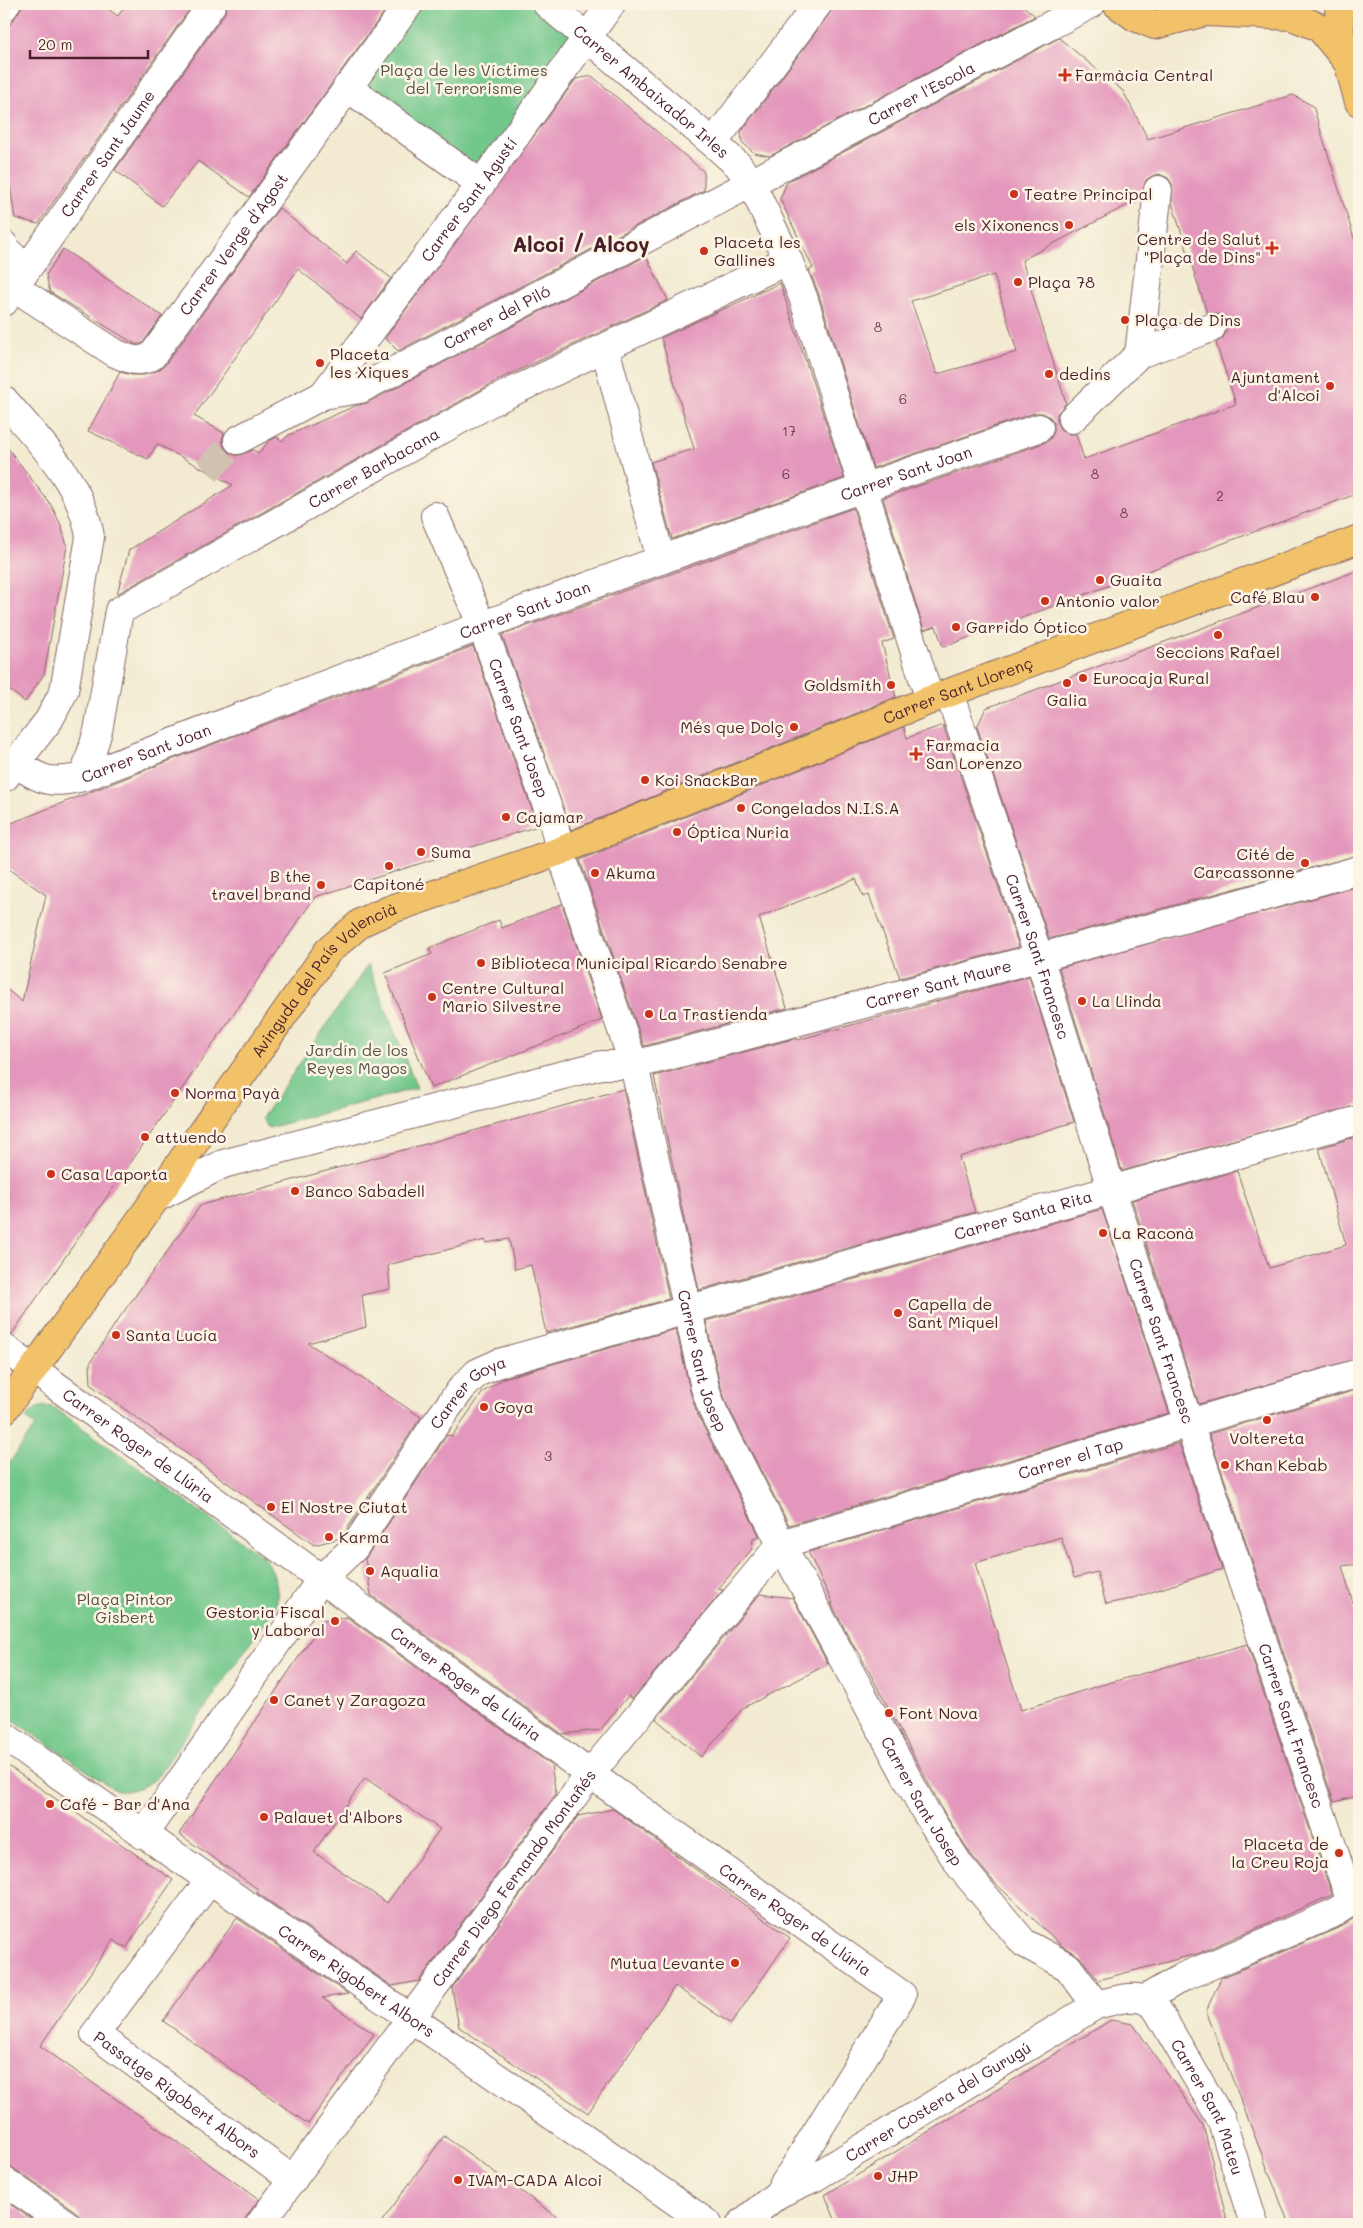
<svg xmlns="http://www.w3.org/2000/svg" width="1363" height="2228" font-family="Mali,sans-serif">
<rect width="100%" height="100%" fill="#fcf5e5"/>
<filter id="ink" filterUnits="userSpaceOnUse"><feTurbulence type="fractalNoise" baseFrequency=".02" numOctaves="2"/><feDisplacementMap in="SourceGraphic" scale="10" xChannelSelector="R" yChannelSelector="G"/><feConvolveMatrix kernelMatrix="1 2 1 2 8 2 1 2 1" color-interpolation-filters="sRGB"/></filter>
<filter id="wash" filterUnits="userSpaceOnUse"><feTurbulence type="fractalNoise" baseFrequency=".0096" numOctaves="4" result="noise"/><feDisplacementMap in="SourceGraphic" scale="20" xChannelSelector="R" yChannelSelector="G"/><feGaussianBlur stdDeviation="1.12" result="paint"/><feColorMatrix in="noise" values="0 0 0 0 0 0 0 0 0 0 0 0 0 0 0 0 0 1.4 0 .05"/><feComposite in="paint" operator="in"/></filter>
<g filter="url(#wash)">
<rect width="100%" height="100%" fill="#f2ebd1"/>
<!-- green -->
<path fill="#72c78b" stroke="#5e735b" d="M409 4H547L586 38 481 184 347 87Z
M368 965 417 1088 268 1128 262 1118Z
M45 1406 53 1407 265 1558C274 1570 280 1591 276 1606L158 1776C149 1786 128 1794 115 1790L4 1714V1471L35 1426 26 1418 36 1408Z"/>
<g id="blocks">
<!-- building -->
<path fill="#e497bc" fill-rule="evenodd" d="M24 4H100L118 16 126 4H193L38 224 15 218 4 150V33Z
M227 4H390L249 197 198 161 162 206 115 170 225 13Z
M833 4H1021L1035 16 770 156 754 153 742 142 741 132 830 13Z
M1059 38 1123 91 1148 139 1293 95 1313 106 1359 254V493L943 647 936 626 924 630 883 498 1044 443 1050 439 1054 432V423L1050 417 1043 413H1034L873 468 818 292 809 270 813 268 780 199 787 182ZM1159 174 1168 178 1172 184V203L1207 313H1214L1221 316 1226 323V331L1223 338 1216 343 1236 404 1084 459 1076 434H1067L1060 429 1057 423V414L1066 403 1022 260 1141 198 1146 180 1152 176ZM994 275 1017 352 937 374 911 301Z
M592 76 704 172V190L398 351 385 338 576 79Z
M279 208 347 264 356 251 391 278 361 319 298 269 194 416 224 433 222 440 224 448 230 453 237 456 253 450 259 453 269 441 277 437 282 441 289 435 355 406 367 403 646 256 668 300 498 380 117 594 129 550 233 485 157 444 148 459 88 431 120 372 132 375H144L159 370 165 365Z
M63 249 162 316 142 344H135L50 292 46 275Z
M780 283 844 478 672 539 651 462 694 449 661 338Z
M4 443 51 505 61 525 67 546 44 674 25 702 4 686Z
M853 508 894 639 882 643 896 697 571 830 502 635Z
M1359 570V855L1049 939 977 727 986 708Z
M473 646 538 826 315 897 11 1335 4 1333V987L22 1002 46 895 4 866V826L179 757Z
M943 725 1019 947 900 978 869 895 863 897 856 879 759 917 787 1008 644 1046 580 860 904 727 907 738Z
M1359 886V1105L1122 1171 1059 968Z
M562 904 602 1020 431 1088 385 973 432 954 429 948 499 920 502 928Z
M1029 976 1074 1122 959 1157 975 1212 699 1290 654 1076 797 1038V1040Z
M623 1089 669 1299 546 1333 531 1265 515 1269 509 1239 486 1243 485 1240 388 1265 390 1289 362 1295 366 1327 308 1343 421 1417 341 1538 314 1545 91 1385 90 1363 117 1321 201 1205 510 1121Z
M1359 1136V1358L1199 1404 1132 1200 1237 1171 1269 1268 1346 1245 1319 1148Z
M1102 1209 1169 1413 789 1525 727 1405 720 1384 706 1321Z
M676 1329 690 1391 698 1416 760 1537 753 1539 752 1549 718 1589 723 1590 632 1699 628 1696 600 1730 562 1734 371 1595 365 1559 447 1435 452 1436 483 1392 504 1378Z
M1359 1389V1564L1342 1566 1359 1623V1796L1334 1802 1209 1434Z
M1179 1443 1222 1569 1130 1599 1106 1604 1097 1572 1074 1578 1061 1537 975 1563 1021 1710 1098 1686 1247 1644 1332 1895 1197 1954 1098 1980 1080 1957 1061 1945 994 1882 973 1857 946 1816 857 1649 856 1650 831 1603 833 1604 808 1552Z
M760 1594 793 1598 828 1664 743 1708 701 1757 656 1719Z
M347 1617 551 1765 556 1794 419 1981 392 1986 256 1892 258 1889 179 1834 323 1621ZM365 1778 440 1829 387 1903 314 1852Z
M4 1763 173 1880 126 1948 113 1940 40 2046 259 2199 241 2224H81L80 2217 75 2211 13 2168 4 2166Z
M613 1809 790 1938 731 2024 675 1986 588 2113 459 2027 452 1988 578 1816Z
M1359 1915V2224H1289L1206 2011 1221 1978 1338 1928Z
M237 1918 348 1994 322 1998 374 2034 308 2124 163 2021Z
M1111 2020 1133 2024 1203 2125 1228 2224H837L825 2195Z
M444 2136 567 2224H380Z
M4 2200 39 2224H4Z"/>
</g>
</g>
<g filter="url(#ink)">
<use href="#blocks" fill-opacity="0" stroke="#856665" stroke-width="1"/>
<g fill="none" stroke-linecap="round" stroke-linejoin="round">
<!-- minor-tunnel -->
<path stroke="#d0c2b0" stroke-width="28" stroke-dasharray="28 14" stroke-linecap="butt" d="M207 471 238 440"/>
<!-- minor casing -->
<g stroke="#856665" stroke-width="30">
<g id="minor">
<path id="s1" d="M547 4 713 143 738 165 751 183 788 260 803 297 930 700"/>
<path d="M4 7 6 4"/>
<path d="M347 87 481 184"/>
<path d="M713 143 818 4"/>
<path d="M4 245 6 250 26 269"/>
<path id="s2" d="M14 287 115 353C129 359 138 364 152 356L409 4"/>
<path id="s3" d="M4 302 212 4"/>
<path d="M1139 354 1158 190"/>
<path d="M609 363 661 560"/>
<path id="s4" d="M323 395 481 184 611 4"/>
<path d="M4 400C38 440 82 482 90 537L64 691 49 720 5 777"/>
<path d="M1072 419 1139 354 1211 328"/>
<path id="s5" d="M238 440 323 395 360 389 1091 4"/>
<path id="s6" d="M435 516 482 626 554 825 560 851 634 1065 705 1388 713 1411 781 1544 925 1811 960 1866 1024 1943 1068 1967 1096 2005"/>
<path id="s7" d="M949 693 1039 957 1112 1191 1189 1423 1351 1902"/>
<path id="s8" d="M15 763C45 782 49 784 84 777 400 655 718 535 1039 428"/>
<path id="s9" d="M84 777 98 731 119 611 491 402 788 260"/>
<path id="s10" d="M156 1198 223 1164 601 1065H634L1169 923 1359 870"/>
<path id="s11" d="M4 1348 590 1774 902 1995 778 2194 741 2224"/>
<path id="s12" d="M4 1736C237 1901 475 2060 708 2224"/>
<path id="s13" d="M143 1835 322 1578 354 1548 434 1426 462 1388 477 1373 499 1363 1359 1120"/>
<path id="s14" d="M210 1880 95 2034 293 2180"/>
<path d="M1145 1999 1183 1977 1332 1914 1351 1902 1359 1890"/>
<path d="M4 2181 66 2224"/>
<path id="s15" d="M778 2194 815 2177 1096 2005C1118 2000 1143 1989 1158 2011L1221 2119 1254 2224"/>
<path id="s16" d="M260 2224 590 1774 781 1544 1359 1373"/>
</g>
</g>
<!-- major casing -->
<g stroke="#856665" stroke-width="30">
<g id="major">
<path d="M1117 4 1135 17 1155 25 1205 12 1292 16 1319 27 1346 60"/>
<path d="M1339 4 1340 33 1359 102"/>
<path id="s17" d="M4 1410 156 1198 328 951 362 922 389 910 560 851 930 700 1359 539"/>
</g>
</g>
<!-- minor -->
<use href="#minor" stroke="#fff" stroke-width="28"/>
<!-- major -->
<use href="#major" stroke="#f2c26a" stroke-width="28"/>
</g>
</g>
<!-- markers -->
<g fill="#c8321e" stroke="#fcf5e5" stroke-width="2">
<path d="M1062.5 67.5h5v5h5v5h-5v5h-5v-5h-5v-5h5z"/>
<circle cx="1014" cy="194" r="5"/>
<circle cx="1069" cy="225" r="5"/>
<path d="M1269.5 240.5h5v5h5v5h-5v5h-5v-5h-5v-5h5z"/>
<circle cx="704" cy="251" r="5"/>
<circle cx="1018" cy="282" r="5"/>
<circle cx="1125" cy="320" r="5"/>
<circle cx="320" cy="363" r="5"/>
<circle cx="1049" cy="374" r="5"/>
<circle cx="1330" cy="386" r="5"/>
<circle cx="1100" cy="580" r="5"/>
<circle cx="1315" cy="597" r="5"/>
<circle cx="1045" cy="601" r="5"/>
<circle cx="956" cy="627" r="5"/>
<circle cx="1218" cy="635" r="5"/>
<circle cx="1083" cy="678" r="5"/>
<circle cx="1067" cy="683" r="5"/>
<circle cx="891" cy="685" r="5"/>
<circle cx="794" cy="727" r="5"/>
<path d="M913.5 746.5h5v5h5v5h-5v5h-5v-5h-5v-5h5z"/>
<circle cx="645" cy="780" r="5"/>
<circle cx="741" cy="808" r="5"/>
<circle cx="506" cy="817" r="5"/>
<circle cx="677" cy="832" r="5"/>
<circle cx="421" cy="852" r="5"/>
<circle cx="1305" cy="863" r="5"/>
<circle cx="389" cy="866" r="5"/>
<circle cx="595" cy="873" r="5"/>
<circle cx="321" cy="885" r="5"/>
<circle cx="481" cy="963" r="5"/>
<circle cx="432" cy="997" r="5"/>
<circle cx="1082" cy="1001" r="5"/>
<circle cx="649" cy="1014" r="5"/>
<circle cx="175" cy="1093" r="5"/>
<circle cx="145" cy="1137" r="5"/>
<circle cx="51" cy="1174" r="5"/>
<circle cx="295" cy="1191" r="5"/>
<circle cx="1103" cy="1233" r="5"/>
<circle cx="898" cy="1313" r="5"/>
<circle cx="116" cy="1335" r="5"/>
<circle cx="484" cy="1407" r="5"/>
<circle cx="1267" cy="1420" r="5"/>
<circle cx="1225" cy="1465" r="5"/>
<circle cx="271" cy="1507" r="5"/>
<circle cx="329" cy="1537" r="5"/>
<circle cx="370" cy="1571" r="5"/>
<circle cx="335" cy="1621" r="5"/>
<circle cx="274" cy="1700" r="5"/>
<circle cx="889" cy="1713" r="5"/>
<circle cx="50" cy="1804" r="5"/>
<circle cx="264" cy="1817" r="5"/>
<circle cx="1339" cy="1853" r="5"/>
<circle cx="735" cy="1963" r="5"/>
<circle cx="878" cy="2176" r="5"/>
<circle cx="458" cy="2180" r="5"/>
</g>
<g text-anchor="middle" stroke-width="5" stroke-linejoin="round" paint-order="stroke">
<!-- number labels -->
<g font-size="14" fill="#703d4f">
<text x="878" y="332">8</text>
<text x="903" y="404">6</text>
<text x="789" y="436">17</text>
<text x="786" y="479">6</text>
<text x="1095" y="479">8</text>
<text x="1220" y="501">2</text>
<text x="1124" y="518">8</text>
<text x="548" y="1461">3</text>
</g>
<!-- park labels -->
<g font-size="16" fill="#565148" stroke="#fcf5e5">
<text x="464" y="76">Plaça de les Víctimes<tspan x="464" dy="18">del Terrorisme</tspan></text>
<text x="357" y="1056">Jardín de los<tspan x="357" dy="18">Reyes Magos</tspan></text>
<text x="125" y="1605">Plaça Pintor<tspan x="125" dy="18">Gisbert</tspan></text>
</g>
<!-- poi labels -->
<g font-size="16" fill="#4a1f2b" stroke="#fcf5e5" text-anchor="start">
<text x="1075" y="81">Farmàcia Central</text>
<text x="1024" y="200">Teatre Principal</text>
<text x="1059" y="231" text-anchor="end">els Xixonencs</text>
<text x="1261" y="245" text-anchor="end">Centre de Salut<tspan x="1261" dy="18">"Plaça de Dins"</tspan></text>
<text x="714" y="248">Placeta les<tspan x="714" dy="18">Gallines</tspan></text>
<text x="1028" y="288">Plaça 78</text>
<text x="1135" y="326">Plaça de Dins</text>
<text x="330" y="360">Placeta<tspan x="330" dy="18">les Xiques</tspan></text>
<text x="1059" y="380">dedins</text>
<text x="1320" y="383" text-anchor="end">Ajuntament<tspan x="1320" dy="18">d'Alcoi</tspan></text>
<text x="1110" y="586">Guaita</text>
<text x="1305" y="603" text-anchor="end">Café Blau</text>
<text x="1055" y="607">Antonio valor</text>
<text x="966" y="633">Garrido Óptico</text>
<text x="1218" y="658" text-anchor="middle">Seccions Rafael</text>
<text x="1093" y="684">Eurocaja Rural</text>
<text x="881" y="691" text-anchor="end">Goldsmith</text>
<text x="1067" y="706" text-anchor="middle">Galia</text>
<text x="784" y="733" text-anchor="end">Més que Dolç</text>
<text x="926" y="751">Farmacia<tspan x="926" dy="18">San Lorenzo</tspan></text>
<text x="655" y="786">Koi SnackBar</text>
<text x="751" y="814">Congelados N.I.S.A</text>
<text x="516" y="823">Cajamar</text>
<text x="687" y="838">Óptica Nuria</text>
<text x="431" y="858">Suma</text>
<text x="1295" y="860" text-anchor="end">Cité de<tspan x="1295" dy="18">Carcassonne</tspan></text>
<text x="605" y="879">Akuma</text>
<text x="311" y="882" text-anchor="end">B the<tspan x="311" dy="18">travel brand</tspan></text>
<text x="389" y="890" text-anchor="middle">Capitoné</text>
<text x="491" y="969">Biblioteca Municipal Ricardo Senabre</text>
<text x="442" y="994">Centre Cultural<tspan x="442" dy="18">Mario Silvestre</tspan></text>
<text x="1092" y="1007">La Llinda</text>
<text x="659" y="1020">La Trastienda</text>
<text x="185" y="1099">Norma Payà</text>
<text x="155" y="1143">attuendo</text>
<text x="61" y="1180">Casa Laporta</text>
<text x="305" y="1197">Banco Sabadell</text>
<text x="1113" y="1239">La Raconà</text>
<text x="908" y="1310">Capella de<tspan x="908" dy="18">Sant Miquel</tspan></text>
<text x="126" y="1341">Santa Lucía</text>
<text x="494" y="1413">Goya</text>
<text x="1267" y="1444" text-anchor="middle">Voltereta</text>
<text x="1235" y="1471">Khan Kebab</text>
<text x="281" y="1513">El Nostre Ciutat</text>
<text x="339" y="1543">Karma</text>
<text x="380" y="1577">Aqualia</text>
<text x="325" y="1618" text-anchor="end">Gestoria Fiscal<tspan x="325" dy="18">y Laboral</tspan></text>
<text x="284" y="1706">Canet y Zaragoza</text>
<text x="899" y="1719">Font Nova</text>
<text x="60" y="1810">Café - Bar d'Ana</text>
<text x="274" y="1823">Palauet d'Albors</text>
<text x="1329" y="1850" text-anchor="end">Placeta de<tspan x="1329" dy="18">la Creu Roja</tspan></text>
<text x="725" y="1969" text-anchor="end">Mutua Levante</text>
<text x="888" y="2182">JHP</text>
<text x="468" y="2186">IVAM-CADA Alcoi</text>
</g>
<!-- street labels -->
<g font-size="16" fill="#4a1f2b" stroke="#fcf5e5">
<text dy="6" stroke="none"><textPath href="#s1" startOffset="136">Carrer Ambaixador Irles</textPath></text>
<text dy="6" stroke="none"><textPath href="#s5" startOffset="768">Carrer l'Escola</textPath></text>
<text dy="6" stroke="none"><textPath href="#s3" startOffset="181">Carrer Sant Jaume</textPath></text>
<text dy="6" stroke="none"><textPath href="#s4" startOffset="244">Carrer Sant Agustí</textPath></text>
<text dy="6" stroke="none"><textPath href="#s2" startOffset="298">Carrer Verge d'Agost</textPath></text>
<text dy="6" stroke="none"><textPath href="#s5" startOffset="288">Carrer del Piló</textPath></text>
<text dy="6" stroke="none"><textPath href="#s9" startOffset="462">Carrer Barbacana</textPath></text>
<text dy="6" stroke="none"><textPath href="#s8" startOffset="950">Carrer Sant Joan</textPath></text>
<text dy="6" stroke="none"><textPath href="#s8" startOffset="545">Carrer Sant Joan</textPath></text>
<text dy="6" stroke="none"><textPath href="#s17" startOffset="1246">Carrer Sant Llorenç</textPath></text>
<text dy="6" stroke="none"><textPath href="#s6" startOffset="228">Carrer Sant Josep</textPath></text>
<text dy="6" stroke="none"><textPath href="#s8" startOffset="140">Carrer Sant Joan</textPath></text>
<text dy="6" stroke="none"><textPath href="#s7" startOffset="278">Carrer Sant Francesc</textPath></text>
<text dy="6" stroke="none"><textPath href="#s10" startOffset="814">Carrer Sant Maure</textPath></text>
<text dy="6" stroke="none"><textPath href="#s17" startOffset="539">Avinguda del País Valencià</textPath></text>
<text dy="6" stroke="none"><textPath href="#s13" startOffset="1140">Carrer Santa Rita</textPath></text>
<text dy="6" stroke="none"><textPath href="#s7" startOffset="682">Carrer Sant Francesc</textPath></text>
<text dy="6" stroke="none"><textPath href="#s6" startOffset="888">Carrer Sant Josep</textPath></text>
<text dy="6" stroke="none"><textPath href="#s13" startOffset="552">Carrer Goya</textPath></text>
<text dy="6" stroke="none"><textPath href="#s11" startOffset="166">Carrer Roger de Llúria</textPath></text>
<text dy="6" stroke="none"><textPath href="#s16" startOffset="1159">Carrer el Tap</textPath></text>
<text dy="6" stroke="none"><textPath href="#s11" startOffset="571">Carrer Roger de Llúria</textPath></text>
<text dy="6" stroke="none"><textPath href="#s7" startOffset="1088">Carrer Sant Francesc</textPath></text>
<text dy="6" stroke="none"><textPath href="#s6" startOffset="1382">Carrer Sant Josep</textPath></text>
<text dy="6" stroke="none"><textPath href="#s16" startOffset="429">Carrer Diego Fernando Montañés</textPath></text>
<text dy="6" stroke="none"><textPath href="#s11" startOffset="976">Carrer Roger de Llúria</textPath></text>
<text dy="6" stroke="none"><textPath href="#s12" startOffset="429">Carrer Rigobert Albors</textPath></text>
<text dy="6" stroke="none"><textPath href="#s14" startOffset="294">Passatge Rigobert Albors</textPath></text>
<text dy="6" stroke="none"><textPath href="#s15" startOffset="185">Carrer Costera del Gurugú</textPath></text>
<text dy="6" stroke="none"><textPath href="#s15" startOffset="546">Carrer Sant Mateu</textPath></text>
</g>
<!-- district labels -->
<g font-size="21" font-weight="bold" fill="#4a1f2b" stroke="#fcf5e5">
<text x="581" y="252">Alcoi / Alcoy</text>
</g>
</g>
<!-- margin -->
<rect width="1363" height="2228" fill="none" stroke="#fcf5e5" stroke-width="20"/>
<!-- scale -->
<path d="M30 50v8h118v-8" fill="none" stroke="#4a1f2b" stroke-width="2.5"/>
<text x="38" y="50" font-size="15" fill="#4a1f2b" stroke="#fcf5e5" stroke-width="4" paint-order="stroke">20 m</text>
</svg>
